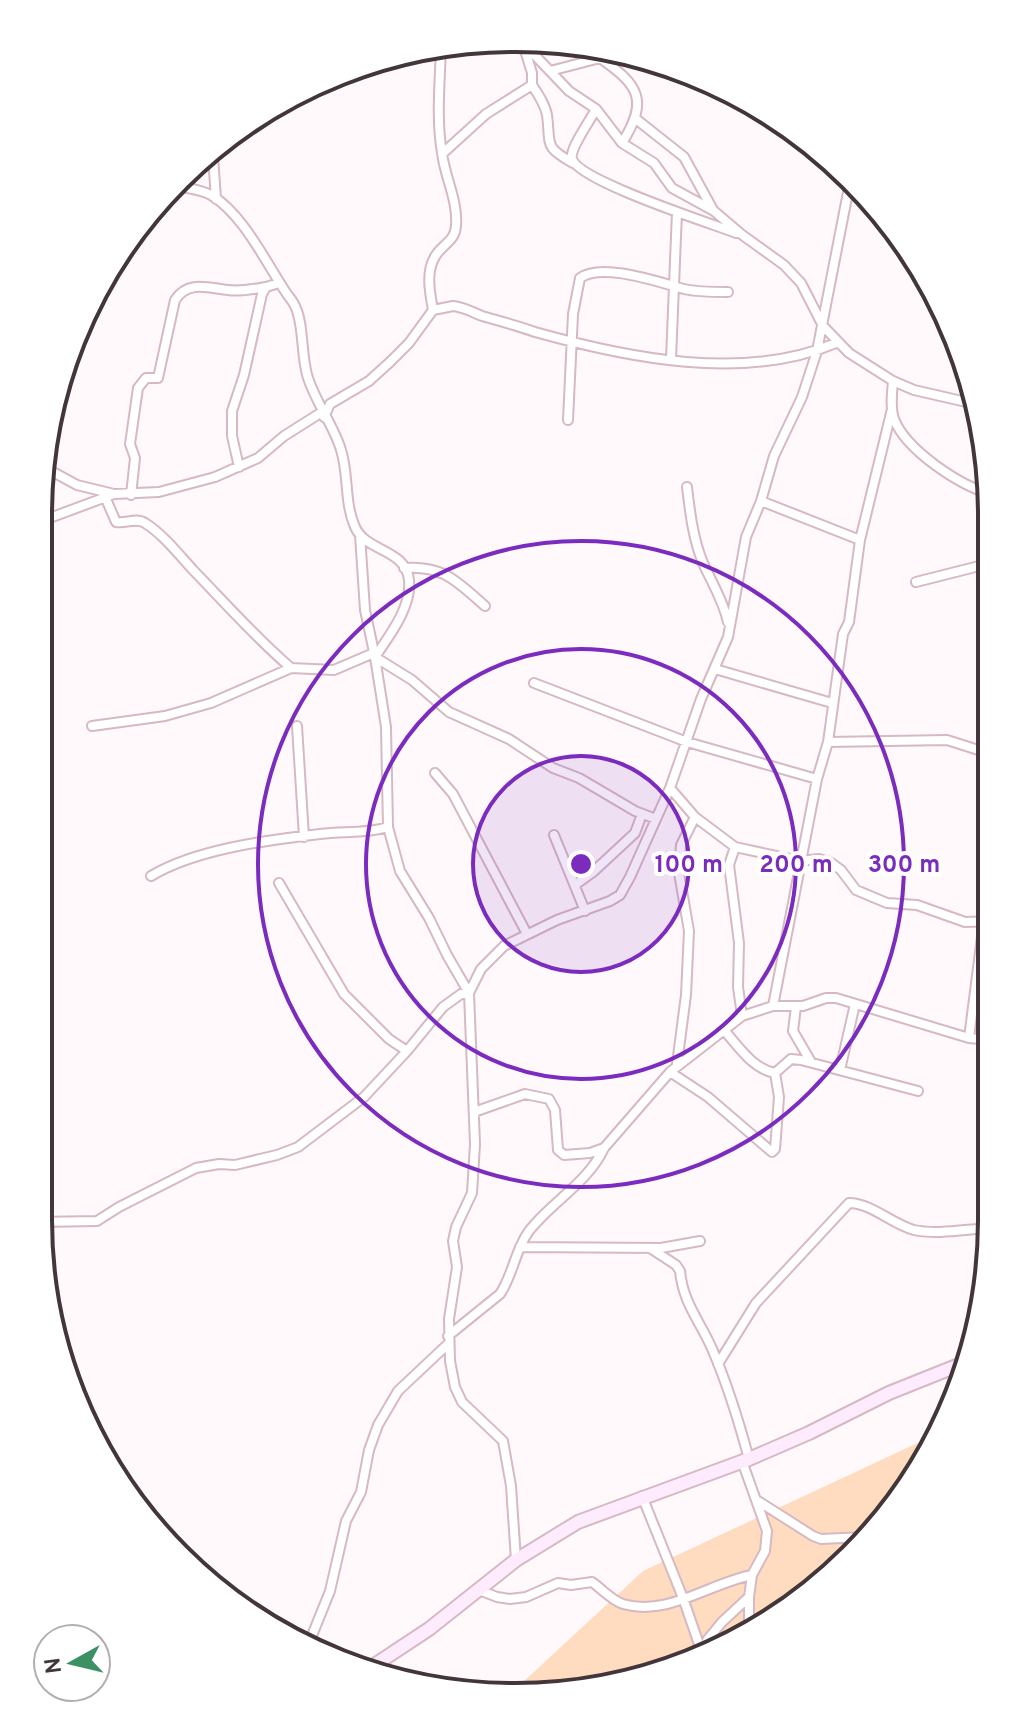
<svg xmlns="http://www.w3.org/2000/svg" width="1030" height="1735" font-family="Overpass,sans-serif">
<rect width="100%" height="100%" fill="#fff9fb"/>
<!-- green -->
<path fill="#ffdcbf" d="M937 1434 911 1485 805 1599 668 1672 508 1696 643 1571Z"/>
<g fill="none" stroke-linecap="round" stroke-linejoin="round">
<!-- street casing -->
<g stroke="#d6b9c2" stroke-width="12">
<path id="street" d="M527 47 569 91 596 109 622 143 654 163 672 188 714 211 741 234 784 265 801 283 823 326 849 353 893 381 914 390 975 404
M600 58C639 85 649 100 622 143
M550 71 600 58 615 50
M532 85C538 94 545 104 547 115 551 145 543 146 573 163
M596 109C590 121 569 149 572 159 579 181 710 223 736 233
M636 119 684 157 713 210
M442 154 486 114 532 85V73L524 47
M213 156 216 199
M182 187C192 189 202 190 211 195 243 214 265 261 285 291 288 296 293 301 295 306 304 323 301 358 308 378 316 403 334 426 341 450 349 475 344 502 355 527 366 552 406 549 409 580 412 607 389 636 375 657L386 727 388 827 400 871 429 918 447 955 469 993 475 1144 472 1193 456 1227 453 1241 457 1267 449 1319 450 1361 455 1387 462 1402 503 1441 511 1486 516 1560
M433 310C430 293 425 271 436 255 443 244 455 241 456 226 458 200 445 178 442 153 436 118 440 82 441 47
M671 359 677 212
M893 381C892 393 890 407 894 419 906 450 960 486 991 494
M324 417 330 404 369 381 390 362 409 343 433 310 453 306C464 307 472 312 482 316 500 321 518 326 535 332 628 358 744 382 836 343
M568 420 573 314 580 278C602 262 658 282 684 289 697 292 713 292 728 292
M42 466 77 485 114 494
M239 467 232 436V411L244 375 262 294 266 287 279 283
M687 487C690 512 693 539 703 563 712 583 723 600 728 622
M131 495 135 458 130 444 138 388 146 378H158L175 300C188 280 208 288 228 290 240 292 253 289 266 287
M106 499 116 522C126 524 136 517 145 523 164 535 179 555 194 571 226 604 256 638 291 668
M761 501 860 540
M39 522 114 494 159 492 215 477 258 458 284 436 322 412
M360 535 365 610 375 657 412 680 449 712 509 739 553 768 579 778 635 811 656 819
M404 568C444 565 457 582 485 606
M916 582 991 563
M715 669 832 703
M534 683 687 742 817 779
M92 726 165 716 211 703 291 668 334 670 376 652
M297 726 304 837
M828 742 947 740 991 754
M435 773 453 794 527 934
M670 788 695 817 735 847 800 861 819 859 830 862 841 870 856 890 887 903 917 905 965 922 991 921
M554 835 585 911
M735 847 729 865 739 943 738 987 742 1016
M151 876C196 849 268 840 320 834 344 831 365 834 388 827
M279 883 344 994 389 1039 407 1051
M575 885 593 872 635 833 642 814
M773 1006 817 779 828 742 843 634 849 622 860 540 892 409
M796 1007 793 1031 811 1062
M724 1030C738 1046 753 1069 775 1073L791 1059 801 1060 918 1091
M969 1038 984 921
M677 1064 686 995 689 931 679 873 681 845 695 817
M840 1070 855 1004
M670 1072 708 1097 772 1152 775 1149 779 1097 775 1073
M474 1112 525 1094 549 1099 555 1110 558 1150 564 1155 590 1153 604 1148 670 1072 742 1016 773 1006H803L826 998H836L969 1038 991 1040
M38 1222 97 1221 119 1207 196 1168 219 1164 235 1165 277 1155 298 1147 364 1097 407 1051 443 1007 461 994 469 993 481 969 504 946 557 920 610 901 620 895 630 877 670 788 701 699 728 637 746 537 761 501 774 456 802 397 817 351 851 177
M520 1247 661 1248 700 1241
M650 1248 676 1265 680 1271C683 1304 701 1322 713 1351 728 1386 739 1422 749 1459
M448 1336 500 1294C513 1275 515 1250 529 1231 551 1202 588 1183 604 1148
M718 1364 756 1303 849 1203C871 1203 892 1224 914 1230 937 1235 967 1229 991 1228
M952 1369 960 1386
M642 1496 683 1598 701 1650
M758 1501 813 1536 821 1539 863 1537
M479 1590 497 1597 510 1599 526 1597 558 1583 571 1585 592 1582C602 1589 611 1600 623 1604 667 1617 710 1583 752 1575
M749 1629V1598
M309 1643 330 1591 346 1521 361 1492 369 1450 378 1425 398 1391 449 1343
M700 1654 708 1639 722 1622 749 1597 752 1575 765 1551 767 1531 742 1461"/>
</g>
<!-- secondary casing -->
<g stroke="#d6b9c2" stroke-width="16">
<path id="secondary" d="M364 1672 429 1629 516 1560 578 1522 749 1459 809 1433 889 1393 969 1361"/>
</g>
<!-- street -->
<use href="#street" stroke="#fff" stroke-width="8"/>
<!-- secondary -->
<use href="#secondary" stroke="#feecfe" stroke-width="12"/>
</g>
<!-- distance rings -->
<circle cx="581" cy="864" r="108" fill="#7b2cbf" fill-opacity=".12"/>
<g fill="none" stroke="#7b2cbf" stroke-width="4">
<circle cx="581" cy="864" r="108"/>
<circle cx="581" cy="864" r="215"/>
<circle cx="581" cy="864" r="323"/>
</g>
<!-- crop -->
<path d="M0 0H1030V1735H0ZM515 52H515A463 463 0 0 1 978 515V1220A463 463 0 0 1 515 1683H515A463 463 0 0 1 52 1220V515A463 463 0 0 1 515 52Z" fill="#fff" fill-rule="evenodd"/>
<path fill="none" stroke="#42363a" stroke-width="4" d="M515 52H515A463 463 0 0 1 978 515V1220A463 463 0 0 1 515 1683H515A463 463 0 0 1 52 1220V515A463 463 0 0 1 515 52Z"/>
<circle cx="581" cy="864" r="12" fill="#7b2cbf" stroke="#fff" stroke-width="4"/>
<g font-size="24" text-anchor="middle" font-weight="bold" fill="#7b2cbf" stroke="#fff" stroke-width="8" stroke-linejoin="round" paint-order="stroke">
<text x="689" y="872">100 m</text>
<text x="796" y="872">200 m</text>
<text x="904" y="872">300 m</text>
</g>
<!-- north arrow -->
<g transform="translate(72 1663) rotate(262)"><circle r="38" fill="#ffffff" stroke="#b3afb0" stroke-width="2"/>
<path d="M0-6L14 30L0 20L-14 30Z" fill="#3c9164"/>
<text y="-12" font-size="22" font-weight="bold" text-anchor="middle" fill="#42363a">N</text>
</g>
</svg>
